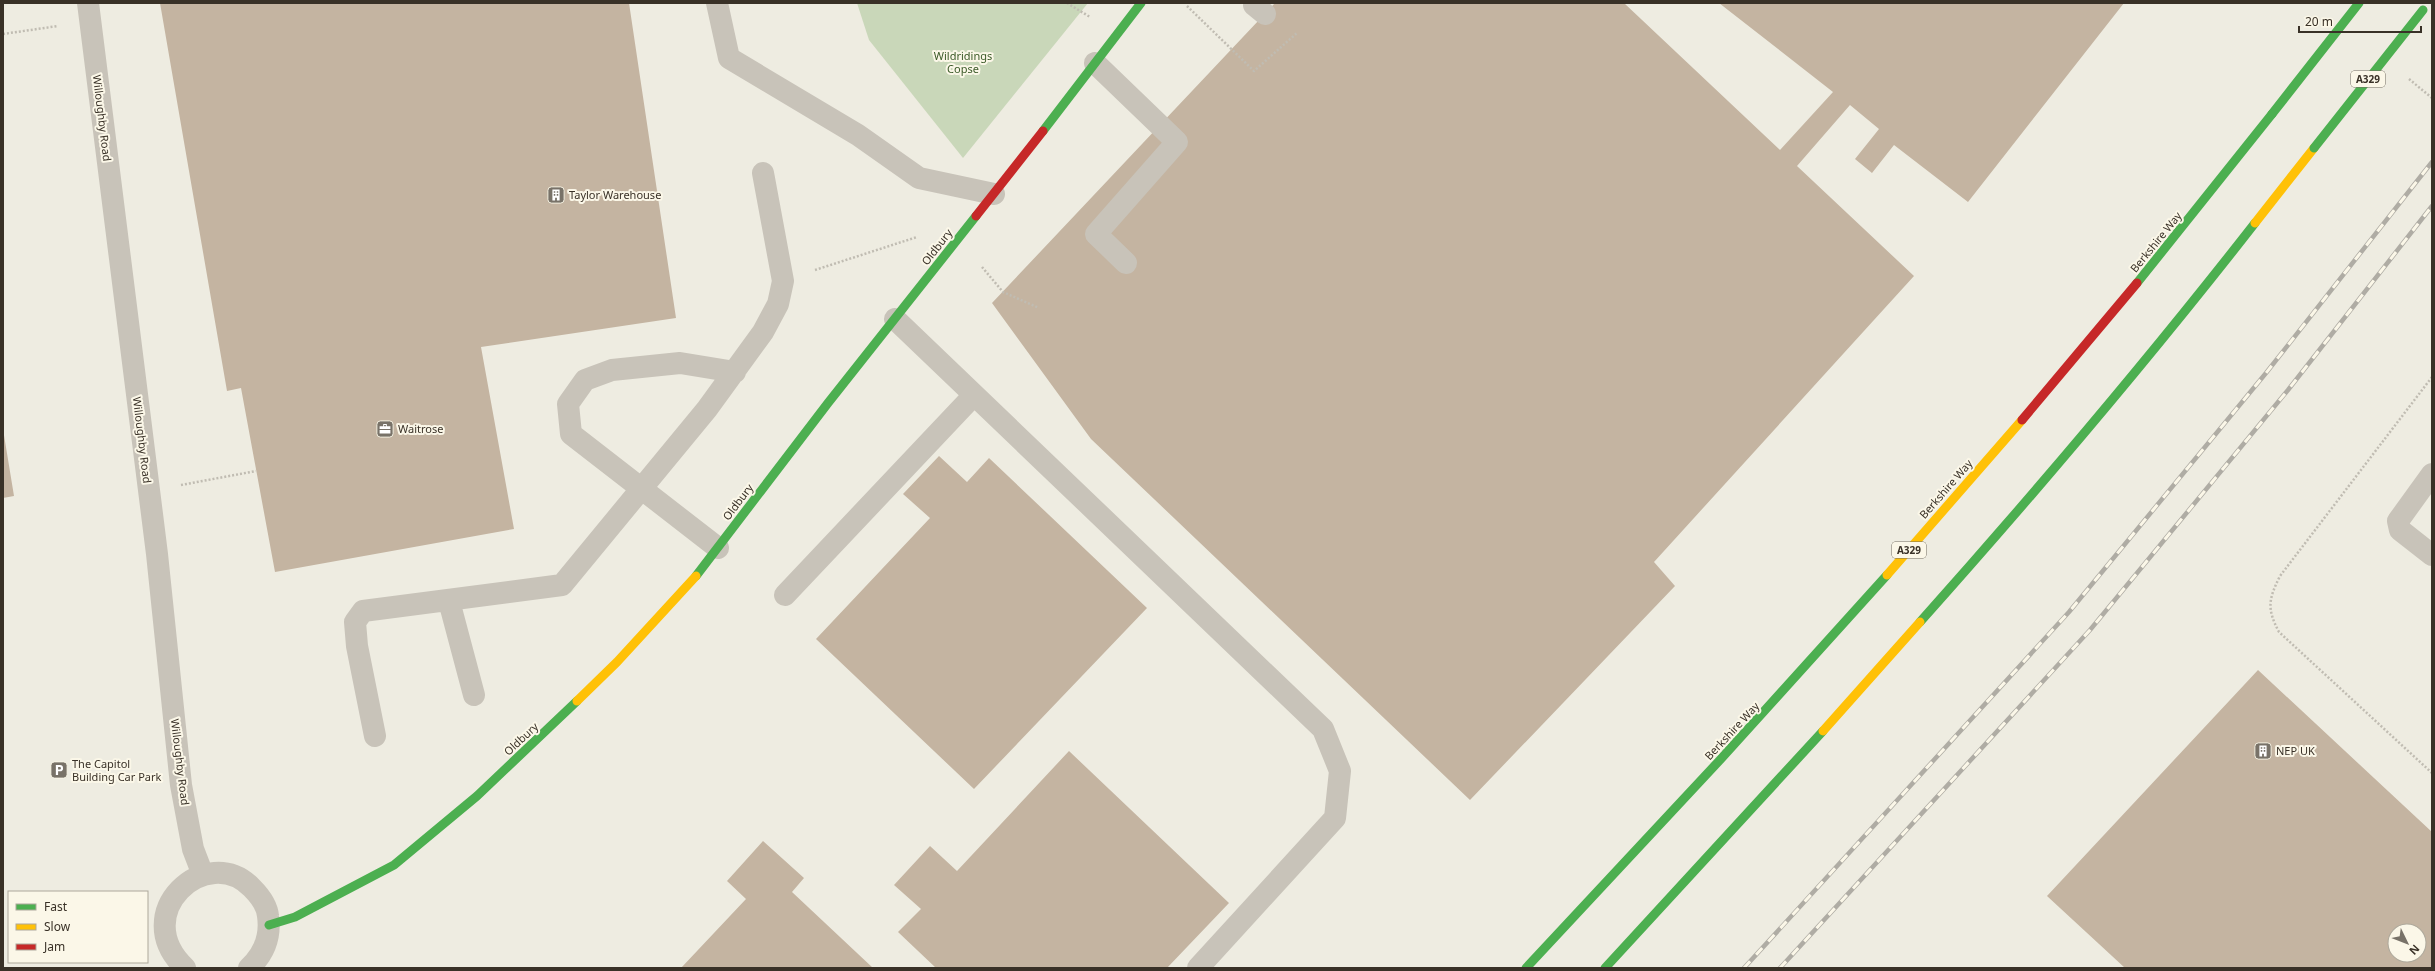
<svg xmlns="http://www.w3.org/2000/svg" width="2435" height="971" font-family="'Noto Sans',sans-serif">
<rect width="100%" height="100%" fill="#eeece1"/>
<!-- green -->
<path fill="#c9d7b9" d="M857 3H1088L963 158 869 40Z"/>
<!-- building -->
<path fill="#c4b4a1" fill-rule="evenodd" d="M160 3H629L676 318 481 347 514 529 275 572 241 388 227 391Z
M1275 3H1624L1780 150 1833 92 1719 3H2124L1968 202 1894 145 1872 173 1855 159 1879 129 1850 105 1797 166 1914 276 1654 562 1675 586 1470 800 1091 439 992 303Z
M3 429 14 496 3 498Z
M939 456 967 482 989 458 1147 608 974 789 816 639 930 518 903 494Z
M2258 670 2432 832V968H2125L2047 896ZM2395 931H2419V955H2395Z
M1069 751 1229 903 1167 968H936L898 932 921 909 894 885 930 846 957 871Z
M763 841 804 878 792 892 873 968H681L746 899 727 881Z"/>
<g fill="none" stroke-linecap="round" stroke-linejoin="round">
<!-- path -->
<path stroke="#c0bcb2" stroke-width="2.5" stroke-dasharray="2 2" stroke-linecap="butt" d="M1067 3 1090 17
M1187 6 1254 71 1297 33
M3 34 58 26
M2409 79 2432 98
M982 267 1003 292 1039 308
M815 270 917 237
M2432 377 2280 576C2268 600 2267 609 2279 632L2432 773
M181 485 256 471"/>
<!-- lane -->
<path stroke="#c8c3b9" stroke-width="22" d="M717 3 729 58 858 135 919 178 994 194
M1256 3 1254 5 1265 14
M1095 63 1177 142 1096 234 1126 263
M895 319 1323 729 1340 771 1335 818 1198 968
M2432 474 2398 521 2400 530 2432 555
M718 548 571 434 568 404 585 380 612 370 680 363 735 372
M785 595 974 395
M449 601 474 695
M375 736 357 646 355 622 363 611 562 585 707 409 763 332 778 304 783 281 763 173"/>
<!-- street -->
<path stroke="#c8c3b9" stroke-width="22" d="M88 3 157 554 181 785 193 849 203 875
M185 968C127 913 207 841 252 888 260 896 267 905 268 916 271 937 264 954 249 968"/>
<!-- fast -->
<path stroke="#4caf50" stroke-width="9" d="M1043 131 1141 3
M2137 283 2272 114
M696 576 828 403 976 216
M1920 622C2036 492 2148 360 2255 223
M269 925 295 917 394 865 477 796 577 701
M1526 968 1719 761 1887 575
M1605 968 1823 731"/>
<!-- slow -->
<path stroke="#ffc107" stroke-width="9" d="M2255 223 2314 148
M1887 575 2022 420
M577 701 617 662 696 576
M1823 731 1920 622"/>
<!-- jam -->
<path stroke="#c62828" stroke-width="9" d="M976 216 1043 131
M2022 420 2137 283"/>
<!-- rail casing -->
<g stroke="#afaca4" stroke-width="4.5">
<path id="rail" d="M1744 968 2069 612 2266 373 2432 162
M1780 968 2090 630 2288 390 2432 206"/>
</g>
<!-- rail -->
<use href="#rail" stroke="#fbf7e8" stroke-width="3" stroke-dasharray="9" stroke-linecap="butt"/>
<!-- fast-bridge -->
<path stroke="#4caf50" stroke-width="9" d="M2272 114 2359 3
M2314 148 2423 10"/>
</g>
<!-- icons -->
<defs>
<g id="building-square" transform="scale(0.9)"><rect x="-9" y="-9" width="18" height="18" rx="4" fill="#787268" stroke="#fbf7e8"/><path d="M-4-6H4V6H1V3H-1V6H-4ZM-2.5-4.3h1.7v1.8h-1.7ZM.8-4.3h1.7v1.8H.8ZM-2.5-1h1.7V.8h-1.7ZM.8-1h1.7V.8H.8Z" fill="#fff"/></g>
<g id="office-square" transform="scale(0.9)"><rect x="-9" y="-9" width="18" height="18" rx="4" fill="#787268" stroke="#fbf7e8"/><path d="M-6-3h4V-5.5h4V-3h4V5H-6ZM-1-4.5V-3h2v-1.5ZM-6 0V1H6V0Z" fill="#fff"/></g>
<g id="parking-square" transform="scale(0.9)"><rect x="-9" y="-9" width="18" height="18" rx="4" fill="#787268" stroke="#fbf7e8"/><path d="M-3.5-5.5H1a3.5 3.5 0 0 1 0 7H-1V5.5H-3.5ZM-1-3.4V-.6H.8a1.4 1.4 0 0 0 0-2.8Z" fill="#fff"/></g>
</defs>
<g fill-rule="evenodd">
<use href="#building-square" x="556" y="195"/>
<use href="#office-square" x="385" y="429"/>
<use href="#building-square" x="2263" y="751"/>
<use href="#parking-square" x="59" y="770"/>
</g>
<g text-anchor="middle" stroke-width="4" stroke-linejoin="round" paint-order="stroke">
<!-- shield labels -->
<g fill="#fbf7e8" stroke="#736c61" stroke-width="1">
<rect x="2351" y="71" width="34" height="16" rx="3"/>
<rect x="1892" y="542" width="34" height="16" rx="3"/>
</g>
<g font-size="10" font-weight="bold" fill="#393127">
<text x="2368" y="83">A329</text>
<text x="1909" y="554">A329</text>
</g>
<!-- park labels -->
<g font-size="11" fill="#3b5a28" stroke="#fbf7e8">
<text x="963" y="60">Wildridings<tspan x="963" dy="13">Copse</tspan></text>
</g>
<!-- street labels -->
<g font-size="11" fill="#393127" stroke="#fbf7e8">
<text transform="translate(102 118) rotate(83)" y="4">Willoughby Road</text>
<text transform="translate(2156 242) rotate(-51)" y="4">Berkshire Way</text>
<text transform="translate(937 247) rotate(-52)" y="4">Oldbury</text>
<text transform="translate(142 440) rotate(83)" y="4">Willoughby Road</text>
<text transform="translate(1946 489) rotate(-49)" y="4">Berkshire Way</text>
<text transform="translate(738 502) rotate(-53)" y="4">Oldbury</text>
<text transform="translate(1732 731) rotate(-47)" y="4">Berkshire Way</text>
<text transform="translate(521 739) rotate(-43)" y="4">Oldbury</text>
<text transform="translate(180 762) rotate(83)" y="4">Willoughby Road</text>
</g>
<!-- poi labels -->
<g font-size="11" fill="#393127" stroke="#fbf7e8" text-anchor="start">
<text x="569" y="199">Taylor Warehouse</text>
<text x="398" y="433">Waitrose</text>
<text x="2276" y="755">NEP UK</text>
<text x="72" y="768">The Capitol<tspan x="72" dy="13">Building Car Park</tspan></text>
</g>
</g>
<!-- border -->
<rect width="2435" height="971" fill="none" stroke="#393127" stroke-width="8"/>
<!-- legend -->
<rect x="8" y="891" width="140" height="72" fill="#fbf7e8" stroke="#ada89b"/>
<rect x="16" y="904" width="20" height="6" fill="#4caf50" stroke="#ada89b"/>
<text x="44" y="911" font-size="12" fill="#393127">Fast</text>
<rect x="16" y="924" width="20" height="6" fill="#ffc107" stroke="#ada89b"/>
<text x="44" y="931" font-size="12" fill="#393127">Slow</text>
<rect x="16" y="944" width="20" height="6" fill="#c62828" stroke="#ada89b"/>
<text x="44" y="951" font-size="12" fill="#393127">Jam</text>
<!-- north arrow -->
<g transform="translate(2407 943) rotate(133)"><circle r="19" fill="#fbf7e8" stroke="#ada89b"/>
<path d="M0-3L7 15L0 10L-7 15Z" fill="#787268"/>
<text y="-6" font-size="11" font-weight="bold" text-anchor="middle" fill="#393127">N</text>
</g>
<!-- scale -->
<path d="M2299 26v6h122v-6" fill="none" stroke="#393127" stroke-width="2"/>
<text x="2305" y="26" font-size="12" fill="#393127" stroke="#fbf7e8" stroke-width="3" paint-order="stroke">20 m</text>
</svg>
